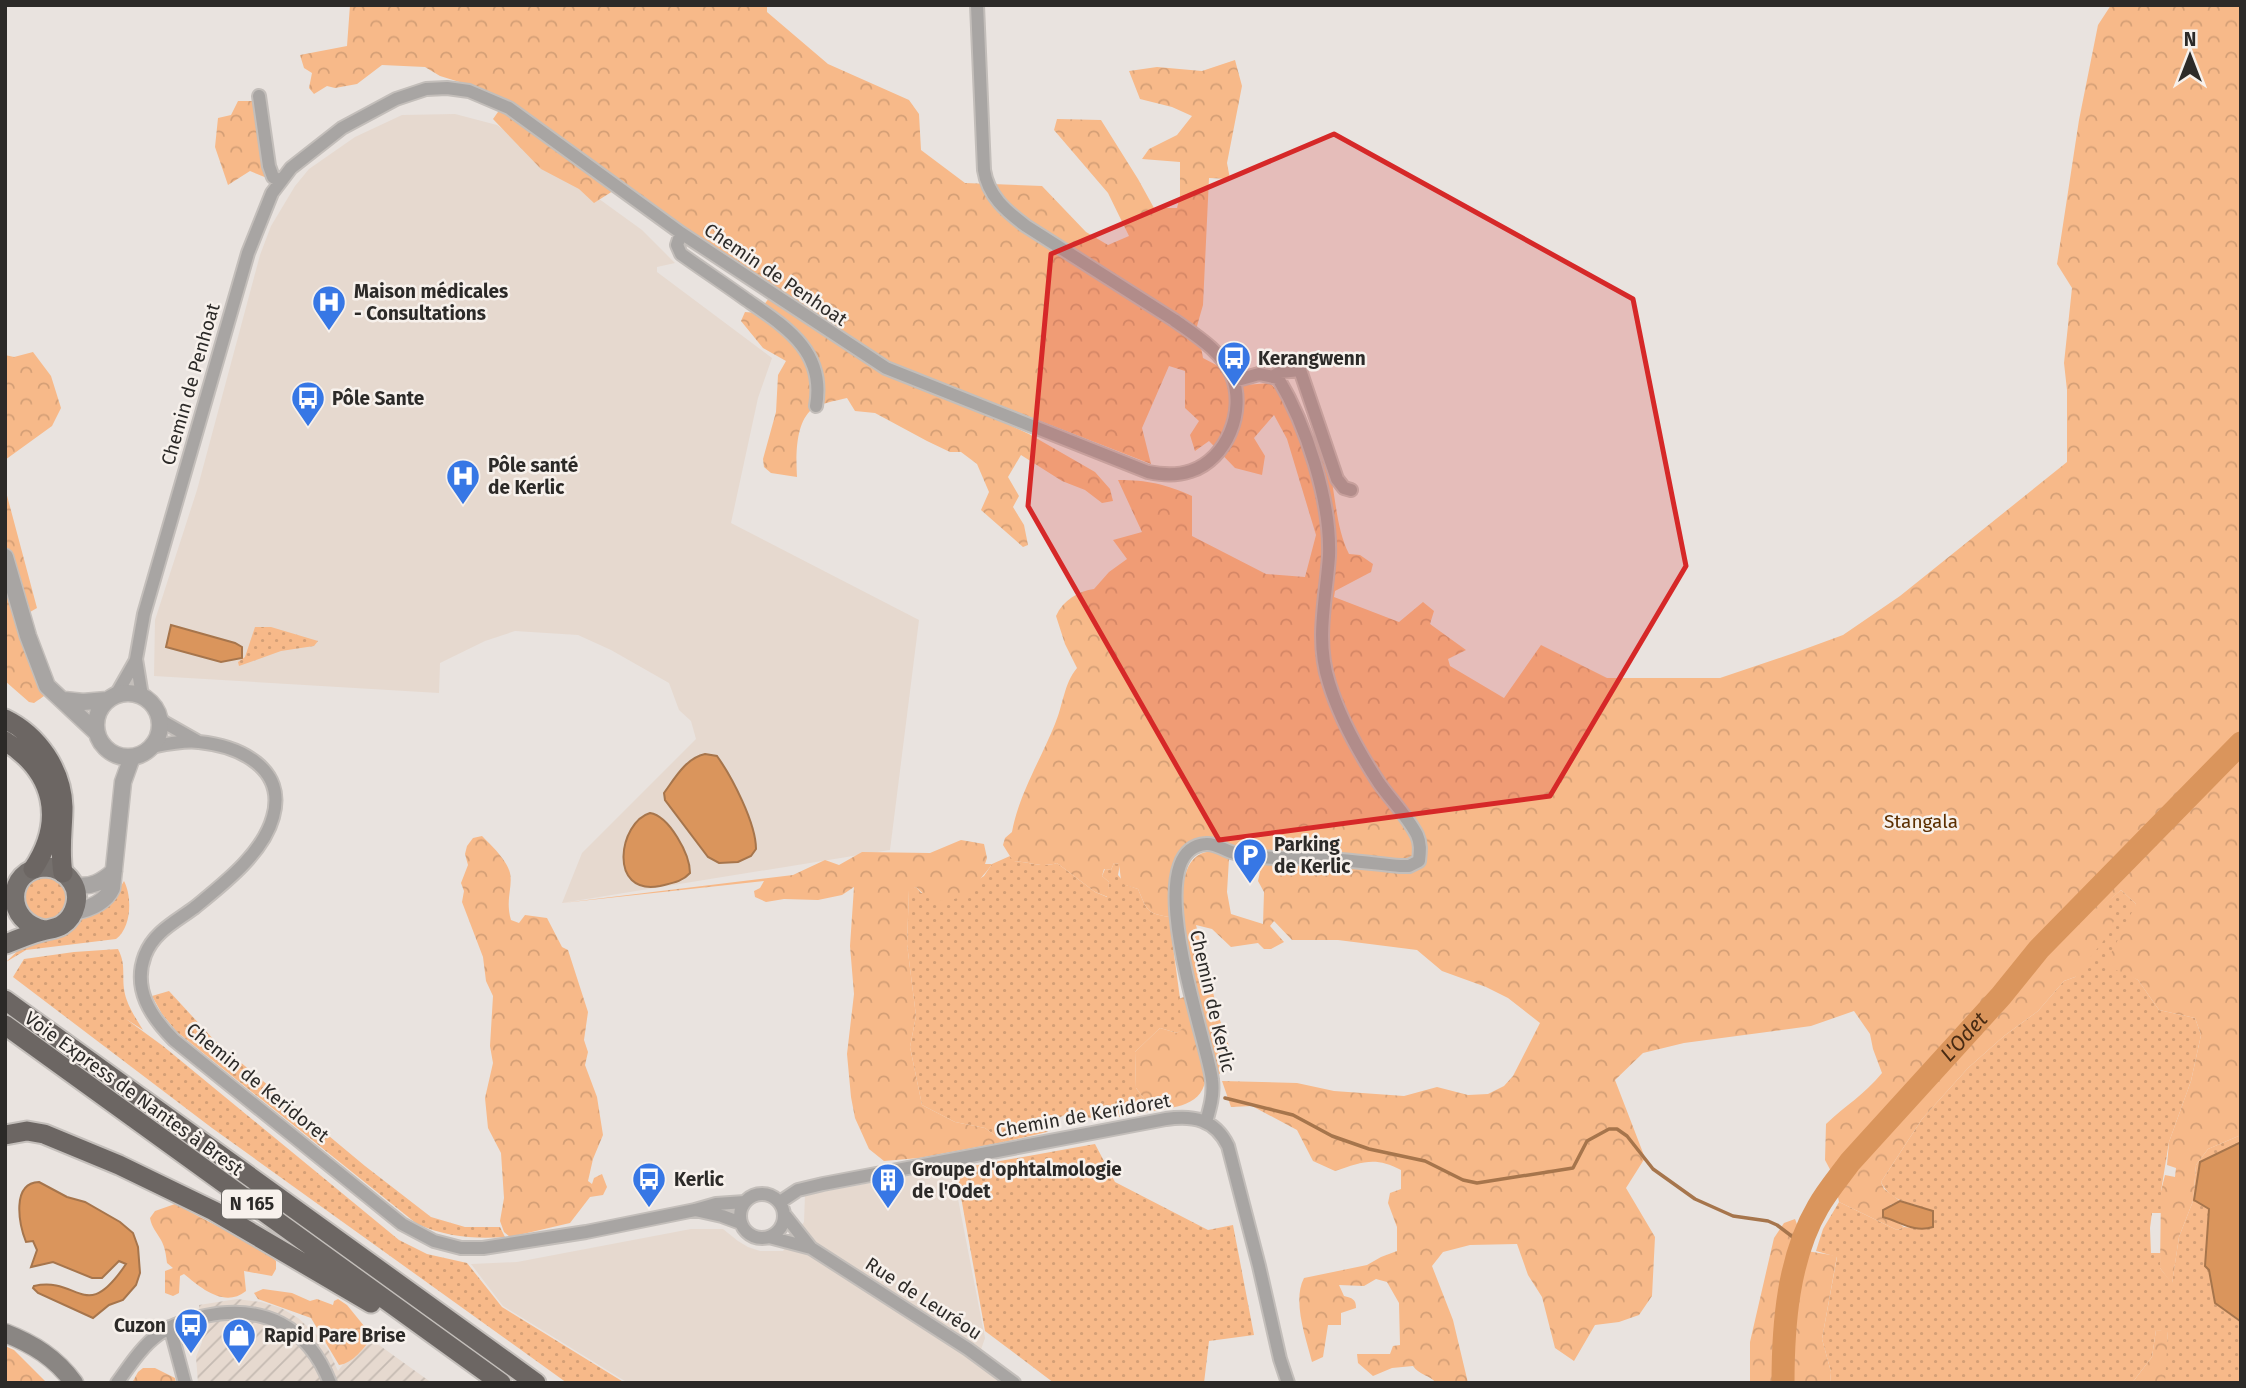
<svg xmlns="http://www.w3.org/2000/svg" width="2246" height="1388" font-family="'Fira Sans',sans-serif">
<defs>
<pattern id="industrial-furrows" width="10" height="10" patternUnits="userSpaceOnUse" patternTransform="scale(1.75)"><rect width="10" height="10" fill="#e6d9cf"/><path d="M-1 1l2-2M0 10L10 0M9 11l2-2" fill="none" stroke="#c5bab2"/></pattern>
<pattern id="grass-dots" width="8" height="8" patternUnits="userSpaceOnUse" patternTransform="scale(1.75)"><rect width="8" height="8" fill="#f7b989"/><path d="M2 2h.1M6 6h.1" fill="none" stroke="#d49f76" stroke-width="1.8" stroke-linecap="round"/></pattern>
<pattern id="forest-crowns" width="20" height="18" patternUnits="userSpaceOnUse" patternTransform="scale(1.75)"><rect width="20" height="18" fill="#f7b989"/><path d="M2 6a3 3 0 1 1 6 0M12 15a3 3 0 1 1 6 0" fill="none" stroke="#d49f76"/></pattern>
</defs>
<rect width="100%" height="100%" fill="#e9e3df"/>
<!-- built -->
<path fill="#e6d9cf" d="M455 114 497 125 642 230 675 263 657 267V272L772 358 758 398 731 523 919 620 890 850 562 903 582 853 696 739 691 721 679 710 669 683 611 650 578 635 515 631 485 641 440 663 439 693 154 676 155 620 197 490 260 255 271 226 295 186 309 169 355 137 402 115Z
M952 1168 985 1338 977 1361 1002 1383H628L503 1306 471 1264 517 1262 691 1229H723L738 1241 748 1247 760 1251H783L804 1222 805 1195Z"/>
<!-- industrial -->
<path fill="url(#industrial-furrows)" d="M237 1299 261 1302 281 1308 298 1318 317 1335 329 1351 338 1371 365 1335 432 1383H198L196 1357 202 1342 199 1305Z"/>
<!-- grass -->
<path fill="url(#grass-dots)" d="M255 627H271L318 641 314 646 281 651 239 666 238 662 245 657Z
M1010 856 1014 861C1031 862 1041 868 1057 863L1095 892 1107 897 1109 882 1102 876 1105 869 1111 870 1114 863 1120 864 1118 875 1126 885 1138 889C1147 910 1146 913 1169 917L1184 1028 1177 1033 1160 1028 1135 1052 1136 1088 1145 1100 1148 1112 1100 1120 1068 1113 1055 1120 1047 1132 1004 1142 985 1128 955 1122 922 1105 910 1047 916 1016 907 944 909 889 916 887 921 893 976 881 984 876 992 864Z
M23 898a22 22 0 1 1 44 0a22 22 0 1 1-44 0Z
M124 881C132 896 132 927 116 939L26 950 6 962 28 941 68 931 80 919 114 898Z
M2121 890 2136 904 2126 973 2138 980 2159 1010 2195 1018 2201 1035 2191 1081 2169 1142 2161 1191V1213H2152L2150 1228 2151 1253H2161L2160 1268 2172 1283 2179 1237 2193 1201 2196 1165 2208 1149 2241 1135V1142L2200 1162 2209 1209 2205 1266 2209 1270 2215 1303 2240 1322 2241 1383H2163L2168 1332 2156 1330 2152 1357 2132 1383H1830L1831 1372 1822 1339 1837 1257 1816 1251 1823 1229 1839 1202 1897 1230 1904 1227 1925 1229 1917 1205C1902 1202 1888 1197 1881 1182L1922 1119 1968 1068 2004 1036 2038 1011 2064 981 2075 977 2102 906Z
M118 949C126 964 122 974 124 989 126 1004 135 1017 143 1030L126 1019 163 1046 399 1240 427 1254 467 1263 502 1307 625 1383H567L212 1128 13 977 24 959 74 952Z
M169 991 215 1041 365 1166 431 1217 465 1227H500L505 1237C473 1239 447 1237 417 1224L177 1032 162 1014 152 996Z
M1095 1144 1115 1182 1208 1230 1233 1225 1254 1335 1209 1341 1204 1383H1054L985 1331 956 1169Z"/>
<!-- forest -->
<path fill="url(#forest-crowns)" d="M350 5H767V12L828 64 909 100 919 114 921 150 965 183 1042 186 1086 232 1108 245 1129 236 1108 193 1054 130 1057 119 1101 120 1138 179 1154 208H1177L1180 196V162L1142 159 1149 149 1177 135 1192 116 1172 107 1140 99 1129 71 1157 67 1202 71 1235 60 1242 86 1227 163 1230 179 1209 178 1203 305 1197 326 1203 358 1220 367 1232 386 1270 383C1281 394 1324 451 1328 463 1336 493 1335 526 1349 554L1360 555 1373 564 1371 572 1335 591 1334 597 1399 622 1423 602 1434 611 1430 624 1466 650 1448 659 1450 666 1504 698 1541 645 1607 678H1720L1794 653 1843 635 1900 596 2067 462V390L2064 363 2072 288 2057 264 2079 120 2098 25 2111 5H2241V1135L2208 1149 2196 1165 2193 1201 2179 1237 2172 1284 2160 1268 2161 1191 2165 1175 2175 1177 2176 1168 2167 1165 2169 1142 2191 1081 2201 1035 2195 1018 2159 1010 2138 980 2105 965 2136 904 2121 890 2103 906 2116 917 2104 940 2075 977 2064 981 2038 1011 2004 1036 1968 1068 1922 1119 1881 1182 1884 1189 1900 1201 1890 1205 1894 1220 1904 1227 1897 1230 1839 1202 1834 1177 1825 1160 1826 1124C1846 1105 1864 1095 1882 1073L1873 1049 1870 1034 1854 1011 1811 1026 1684 1043 1643 1053 1615 1080 1645 1158 1626 1188 1655 1237 1652 1296 1639 1315 1619 1322 1595 1325 1574 1361 1555 1348 1542 1297 1528 1275 1517 1244 1470 1245 1443 1252 1432 1266 1453 1320 1468 1383H1436C1430 1375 1419 1375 1413 1366L1392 1368 1373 1376 1358 1363 1357 1354H1390L1393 1346 1400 1345 1399 1303 1387 1282 1376 1279 1364 1286 1339 1285 1344 1296C1352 1298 1356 1299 1356 1308L1341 1313V1325H1328L1323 1357 1312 1362C1306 1338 1292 1301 1304 1278L1367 1265 1381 1257 1397 1251V1227L1388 1203 1390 1193 1401 1189V1170C1375 1156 1362 1162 1335 1171L1313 1161 1297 1130 1252 1106 1231 1107 1222 1081 1297 1083 1334 1091 1404 1096 1437 1087 1468 1095 1488 1094 1504 1086 1513 1076 1540 1023 1508 998 1486 987 1442 971 1417 950 1338 940H1292L1274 921 1270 926 1284 942 1271 949H1264L1258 943 1231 947 1212 929 1196 925 1220 1020 1229 1046 1228 1060 1223 1071 1218 1075 1211 1050 1199 1047C1200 1056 1206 1067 1206 1074 1205 1107 1174 1107 1148 1112L1145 1100 1136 1088 1135 1052 1160 1028 1177 1033 1183 1028 1178 999 1196 993C1189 961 1156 832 1227 854L1229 859 1227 892 1231 914 1263 924 1264 892 1258 881 1260 872 1253 868 1250 858C1238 853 1215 839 1204 839 1167 837 1175 895 1169 917 1146 913 1147 910 1138 889L1125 885 1121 880 1119 864 1114 863 1111 870 1104 869 1102 876 1109 882 1108 897 1095 892 1057 863C1041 868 1031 862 1013 861L1003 845 1005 838 1012 832C1019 794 1040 761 1055 724 1063 706 1064 683 1077 668L1065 644 1056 616C1063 600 1079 591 1094 589L1109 572 1127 559 1113 540 1142 532 1118 480C1148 480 1165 484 1192 496V536L1266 574 1305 577 1316 535 1287 439 1274 415 1254 438 1265 456 1262 475 1235 468 1209 441 1195 451 1190 435 1199 421 1185 408V371L1169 366 1142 428 1151 464 997 404 988 415 1029 434 1095 472 1110 489 1113 501 1102 503 1085 490 1062 481 1021 455 1008 477 1019 496 1013 507 1024 525 1028 545 1023 547 981 510 989 492 977 464 961 452H950L927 441 875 413 855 411 847 398C836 401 818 403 810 411 795 426 796 458 797 477L771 473 764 467 763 459 776 412 778 375 786 361 763 348 741 321 745 312 758 313 775 290 624 184 594 203 579 189 541 169 493 119 505 102 479 88 440 76 425 67 382 65 357 84 335 88 327 86 314 94 309 88 312 73 304 68 300 55 347 46Z
M238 101H256L267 178 250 171 228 185 215 147 218 118 231 115Z
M33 352 51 376 61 408 52 426 5 460V355L14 357Z
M5 488 37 608 18 619 44 696 34 703 29 702 5 681Z
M482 836C491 845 507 860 510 873 513 887 505 900 511 920L519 923 525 915 547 918 562 947 568 950 588 1012 584 1040 588 1052 585 1065 597 1097 603 1135 593 1159 588 1181 592 1184 594 1178 602 1174 607 1187 603 1195 590 1197 570 1223 510 1237 504 1232 500 1221 504 1198 501 1153 488 1128 485 1098 493 1063 490 1046 493 996 486 981 483 957 462 902 464 891 461 883 468 865 465 854 467 846 473 838Z
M961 840 984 844 987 858 985 864H992C984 876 976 881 971 894 947 901 936 908 916 887L909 890 907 944 916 1016 910 1047 922 1105 955 1122 985 1128 1004 1142 919 1158 884 1161 869 1149 855 1118 851 1097 847 1054 854 994 850 946 854 887 842 895 818 900 784 899 766 902 755 897 754 891 760 888 764 881 562 903 793 875 825 860 839 865 862 852 930 853Z
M175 1204 265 1251 276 1261V1269L272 1276 244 1271 246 1291C225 1308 202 1289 184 1274L180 1276 179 1293 173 1296 165 1293V1271L173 1268 167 1263C166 1255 165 1247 161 1240 156 1231 152 1228 150 1218L155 1211Z
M1795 1219 1807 1251 1837 1256 1822 1339 1831 1372 1830 1383H1750V1342L1774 1238 1784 1223Z
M263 1289 292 1293 310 1301 317 1299 333 1305 334 1301 338 1299 347 1305 373 1337C363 1348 354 1363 339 1365L311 1318 258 1299 254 1293Z
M2156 1330 2168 1331 2165 1382 2132 1383 2152 1357Z
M5 1346 14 1350 47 1383H5Z
M143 1368H155L175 1378 176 1383H132L138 1372Z"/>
<!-- water -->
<path fill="#da955c" stroke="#a6754c" stroke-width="2" d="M171 625 235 643 242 647V658L221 662 166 647Z
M705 754 717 756C732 777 756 823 756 849L751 856 738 862 719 863 708 857 665 800 664 793C675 778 686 758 705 754Z
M650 813C669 816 690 854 690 873 682 882 672 883 660 886 607 896 619 822 650 813Z
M2241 1142V1330L2240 1321 2215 1303 2209 1270 2205 1266 2209 1209 2194 1200 2200 1162Z
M39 1182 67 1197 85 1202 120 1222 133 1233 138 1247 140 1273 136 1285 123 1300 109 1305 93 1318 38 1293 33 1288 34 1286C80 1276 85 1325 126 1264L119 1261 102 1278H92L53 1262 31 1267 37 1250 33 1241 26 1242C19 1224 11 1183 39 1182Z
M1900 1201 1933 1211V1227C1914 1233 1901 1222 1883 1217V1210Z"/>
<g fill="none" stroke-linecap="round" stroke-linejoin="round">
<!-- stream -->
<path stroke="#a6754c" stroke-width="3.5" d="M1225 1098 1293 1115 1332 1136 1369 1149 1425 1161 1463 1180 1477 1183 1573 1168 1587 1141 1609 1129H1617L1627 1136 1653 1169 1695 1199 1733 1216 1768 1221 1777 1225 1802 1244"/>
<!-- river -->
<path stroke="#da955c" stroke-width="23" id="s1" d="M1783 1383C1783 1325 1788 1258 1818 1207 1827 1191 1839 1177 1850 1162L2001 996 2039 949 2241 743"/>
<!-- minor casing -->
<g stroke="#c3beba" stroke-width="16">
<path id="minor" d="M259 96 269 166 273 177 280 181
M681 233 677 245 681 254C702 269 723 283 744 298 784 326 826 350 816 406
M1273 377 1280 372 1300 370 1337 479 1344 488 1351 490
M116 695 136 660
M142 696 136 659 144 614 248 253 272 193 291 168 342 128 396 99 426 89 447 88 469 91 509 108 681 233 886 368 1148 472C1163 475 1176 476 1191 471 1227 459 1246 411 1232 376 1222 351 1195 335 1174 320L1026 226C1006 211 988 196 984 170L977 5
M160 720 197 741
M151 747C166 744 184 740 199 742 239 746 287 768 273 817 263 854 222 885 194 908 175 922 154 932 145 955 132 989 151 1017 174 1040L402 1224 434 1241 461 1248H483L586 1232 695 1210 716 1204 745 1202
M1206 1122C1210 1108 1214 1094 1212 1080 1208 1042 1136 849 1206 844 1215 843 1222 849 1231 852 1240 855 1252 856 1262 857 1278 859 1294 858 1310 858 1340 859 1370 863 1400 866H1409L1419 861C1420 851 1421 844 1417 835 1407 816 1391 800 1379 783 1358 751 1340 719 1329 683 1315 640 1326 600 1329 556 1331 500 1306 425 1278 378L1259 374 1234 381
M740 1216a22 22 0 1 1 44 0a22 22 0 1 1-44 0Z
M780 1202 798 1190 823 1184 1166 1119C1193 1115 1215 1119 1228 1146L1259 1266 1280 1359 1288 1383
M695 1210 722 1216 741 1223
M784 1214 811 1248
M769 1237 811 1248 968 1349 1014 1383
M170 1327 185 1383
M117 1383C130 1365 142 1346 159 1334 173 1324 188 1320 205 1316 263 1304 308 1326 330 1383"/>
</g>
<!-- tertiary casing -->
<g stroke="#c3beba" stroke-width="19">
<path id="tertiary" d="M5 557 28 636 47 686 96 732
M96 725a32 32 0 1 1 64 0a32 32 0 1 1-64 0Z
M64 700 83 702 107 700
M74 885C91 888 102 882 114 871
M73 912C89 909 105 903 112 888L123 782 132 757"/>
</g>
<!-- secondary casing -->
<g stroke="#c3beba" stroke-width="21">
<path id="secondary" d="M5 1333C33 1344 56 1358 74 1383"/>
</g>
<!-- primary casing -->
<g stroke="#c3beba" stroke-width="23">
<path id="primary" d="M6 944C18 939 30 934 42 931 49 929 56 929 62 925 76 916 81 895 72 882 66 873 56 867 45 867 5 869 4 923 45 930"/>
</g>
<!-- trunk casing -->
<g stroke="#c3beba" stroke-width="23">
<path id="trunk" d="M5 719C38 735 62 770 63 807 63 829 59 850 63 873
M5 741C55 772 65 821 33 869
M5 1000 536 1383
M5 1025 501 1383
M5 1135 27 1131 44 1134 119 1165 214 1211 371 1303"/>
</g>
<!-- minor -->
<use href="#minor" stroke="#a8a5a3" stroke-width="12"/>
<!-- tertiary -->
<use href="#tertiary" stroke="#a8a5a3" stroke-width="16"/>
<!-- secondary -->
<use href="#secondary" stroke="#8a8683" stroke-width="18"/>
<!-- primary -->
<use href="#primary" stroke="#75706d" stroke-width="19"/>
<!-- trunk -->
<use href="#trunk" stroke="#6c6663" stroke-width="19"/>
</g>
<!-- marked area -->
<path fill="#d62828" fill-opacity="0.2" stroke="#d62828" stroke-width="5" stroke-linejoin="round" d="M1334 134 1633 299 1686 566 1550 796 1219 840 1028 506 1051 254Z"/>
<!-- icons -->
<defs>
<g id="hospital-pin" transform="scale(1.75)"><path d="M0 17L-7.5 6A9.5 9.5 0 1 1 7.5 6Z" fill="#3777e5" stroke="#f7f1ec"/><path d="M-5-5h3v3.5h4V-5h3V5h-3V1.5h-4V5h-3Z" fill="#fff"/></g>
<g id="bus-pin" transform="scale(1.75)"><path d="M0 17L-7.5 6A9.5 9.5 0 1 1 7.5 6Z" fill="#3777e5" stroke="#f7f1ec"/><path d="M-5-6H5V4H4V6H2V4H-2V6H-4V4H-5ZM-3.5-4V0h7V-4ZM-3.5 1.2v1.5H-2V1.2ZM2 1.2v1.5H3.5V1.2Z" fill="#fff"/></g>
<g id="parking-pin" transform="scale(1.75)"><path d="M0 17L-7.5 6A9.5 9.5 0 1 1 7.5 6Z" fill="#3777e5" stroke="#f7f1ec"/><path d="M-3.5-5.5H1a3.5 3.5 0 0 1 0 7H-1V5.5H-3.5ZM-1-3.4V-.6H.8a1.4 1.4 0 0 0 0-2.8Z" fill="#fff"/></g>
<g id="building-pin" transform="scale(1.75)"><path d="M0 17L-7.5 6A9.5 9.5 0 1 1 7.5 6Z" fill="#3777e5" stroke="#f7f1ec"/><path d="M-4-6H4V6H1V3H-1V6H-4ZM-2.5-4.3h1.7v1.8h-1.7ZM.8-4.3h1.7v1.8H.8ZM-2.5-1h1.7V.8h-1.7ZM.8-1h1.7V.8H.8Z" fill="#fff"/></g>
<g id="shop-pin" transform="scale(1.75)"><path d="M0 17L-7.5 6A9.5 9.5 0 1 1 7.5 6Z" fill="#3777e5" stroke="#f7f1ec"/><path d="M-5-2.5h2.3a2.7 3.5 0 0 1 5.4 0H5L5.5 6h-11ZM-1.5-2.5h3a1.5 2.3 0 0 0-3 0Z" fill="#fff"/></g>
</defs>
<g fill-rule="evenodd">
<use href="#hospital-pin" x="329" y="302"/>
<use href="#bus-pin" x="1234" y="358"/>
<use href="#bus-pin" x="308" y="398"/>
<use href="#hospital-pin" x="463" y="476"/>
<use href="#parking-pin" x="1250" y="855"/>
<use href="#bus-pin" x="649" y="1179"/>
<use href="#building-pin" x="888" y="1180"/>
<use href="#bus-pin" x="191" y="1325"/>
<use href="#shop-pin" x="239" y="1335"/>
</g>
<g text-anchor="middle" stroke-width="5" stroke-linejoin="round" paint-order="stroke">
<!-- shield labels -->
<rect fill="#f7f1ec" stroke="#696663" stroke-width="2" x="222" y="1189.5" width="60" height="29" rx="5"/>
<g font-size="18" font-weight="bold" fill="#2c2a28">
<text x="252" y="1210">N 165</text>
</g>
<!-- street labels -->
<g font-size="19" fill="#2c2a28" stroke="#f7f1ec">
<text transform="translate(776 274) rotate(34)" y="7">Chemin de Penhoat</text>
<text transform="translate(190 384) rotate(-74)" y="7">Chemin de Penhoat</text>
<text transform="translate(1213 1001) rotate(77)" y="7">Chemin de Kerlic</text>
<text transform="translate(258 1082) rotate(39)" y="7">Chemin de Keridoret</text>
<text transform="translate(134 1093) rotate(36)" y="7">Voie Express de Nantes à Brest</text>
<text transform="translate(1083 1115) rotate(-10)" y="7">Chemin de Keridoret</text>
<text transform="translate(924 1298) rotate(33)" y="7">Rue de Leuréou</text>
</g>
<!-- poi labels -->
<g font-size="19" font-weight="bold" fill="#2c2a28" stroke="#f7f1ec" text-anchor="start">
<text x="354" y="298">Maison médicales<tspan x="354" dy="22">- Consultations</tspan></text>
<text x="1258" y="365">Kerangwenn</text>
<text x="332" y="405">Pôle Sante</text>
<text x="488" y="472">Pôle santé<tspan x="488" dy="22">de Kerlic</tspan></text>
<text x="1274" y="851">Parking<tspan x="1274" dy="22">de Kerlic</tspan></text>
<text x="912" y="1176">Groupe d'ophtalmologie<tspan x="912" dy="22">de l'Odet</tspan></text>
<text x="674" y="1186">Kerlic</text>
<text x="166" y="1332" text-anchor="end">Cuzon</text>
<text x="264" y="1342">Rapid Pare Brise</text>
</g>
<!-- park labels -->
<g font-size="19" fill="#5c2f00" stroke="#f7f1ec">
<text x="1921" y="828">Stangala</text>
</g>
<!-- water labels -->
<g font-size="21" font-style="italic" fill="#482b13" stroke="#f7f1ec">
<text dy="7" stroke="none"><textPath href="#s1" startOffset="406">L'Odet</textPath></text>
</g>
</g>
<!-- border -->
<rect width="2246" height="1388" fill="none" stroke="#2c2a28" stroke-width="14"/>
<!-- north arrow -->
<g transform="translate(2190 56)" stroke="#f7f1ec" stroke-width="5" paint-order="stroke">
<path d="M0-5L12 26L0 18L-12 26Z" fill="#2c2a28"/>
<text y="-10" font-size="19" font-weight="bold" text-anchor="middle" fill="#2c2a28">N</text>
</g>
</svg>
